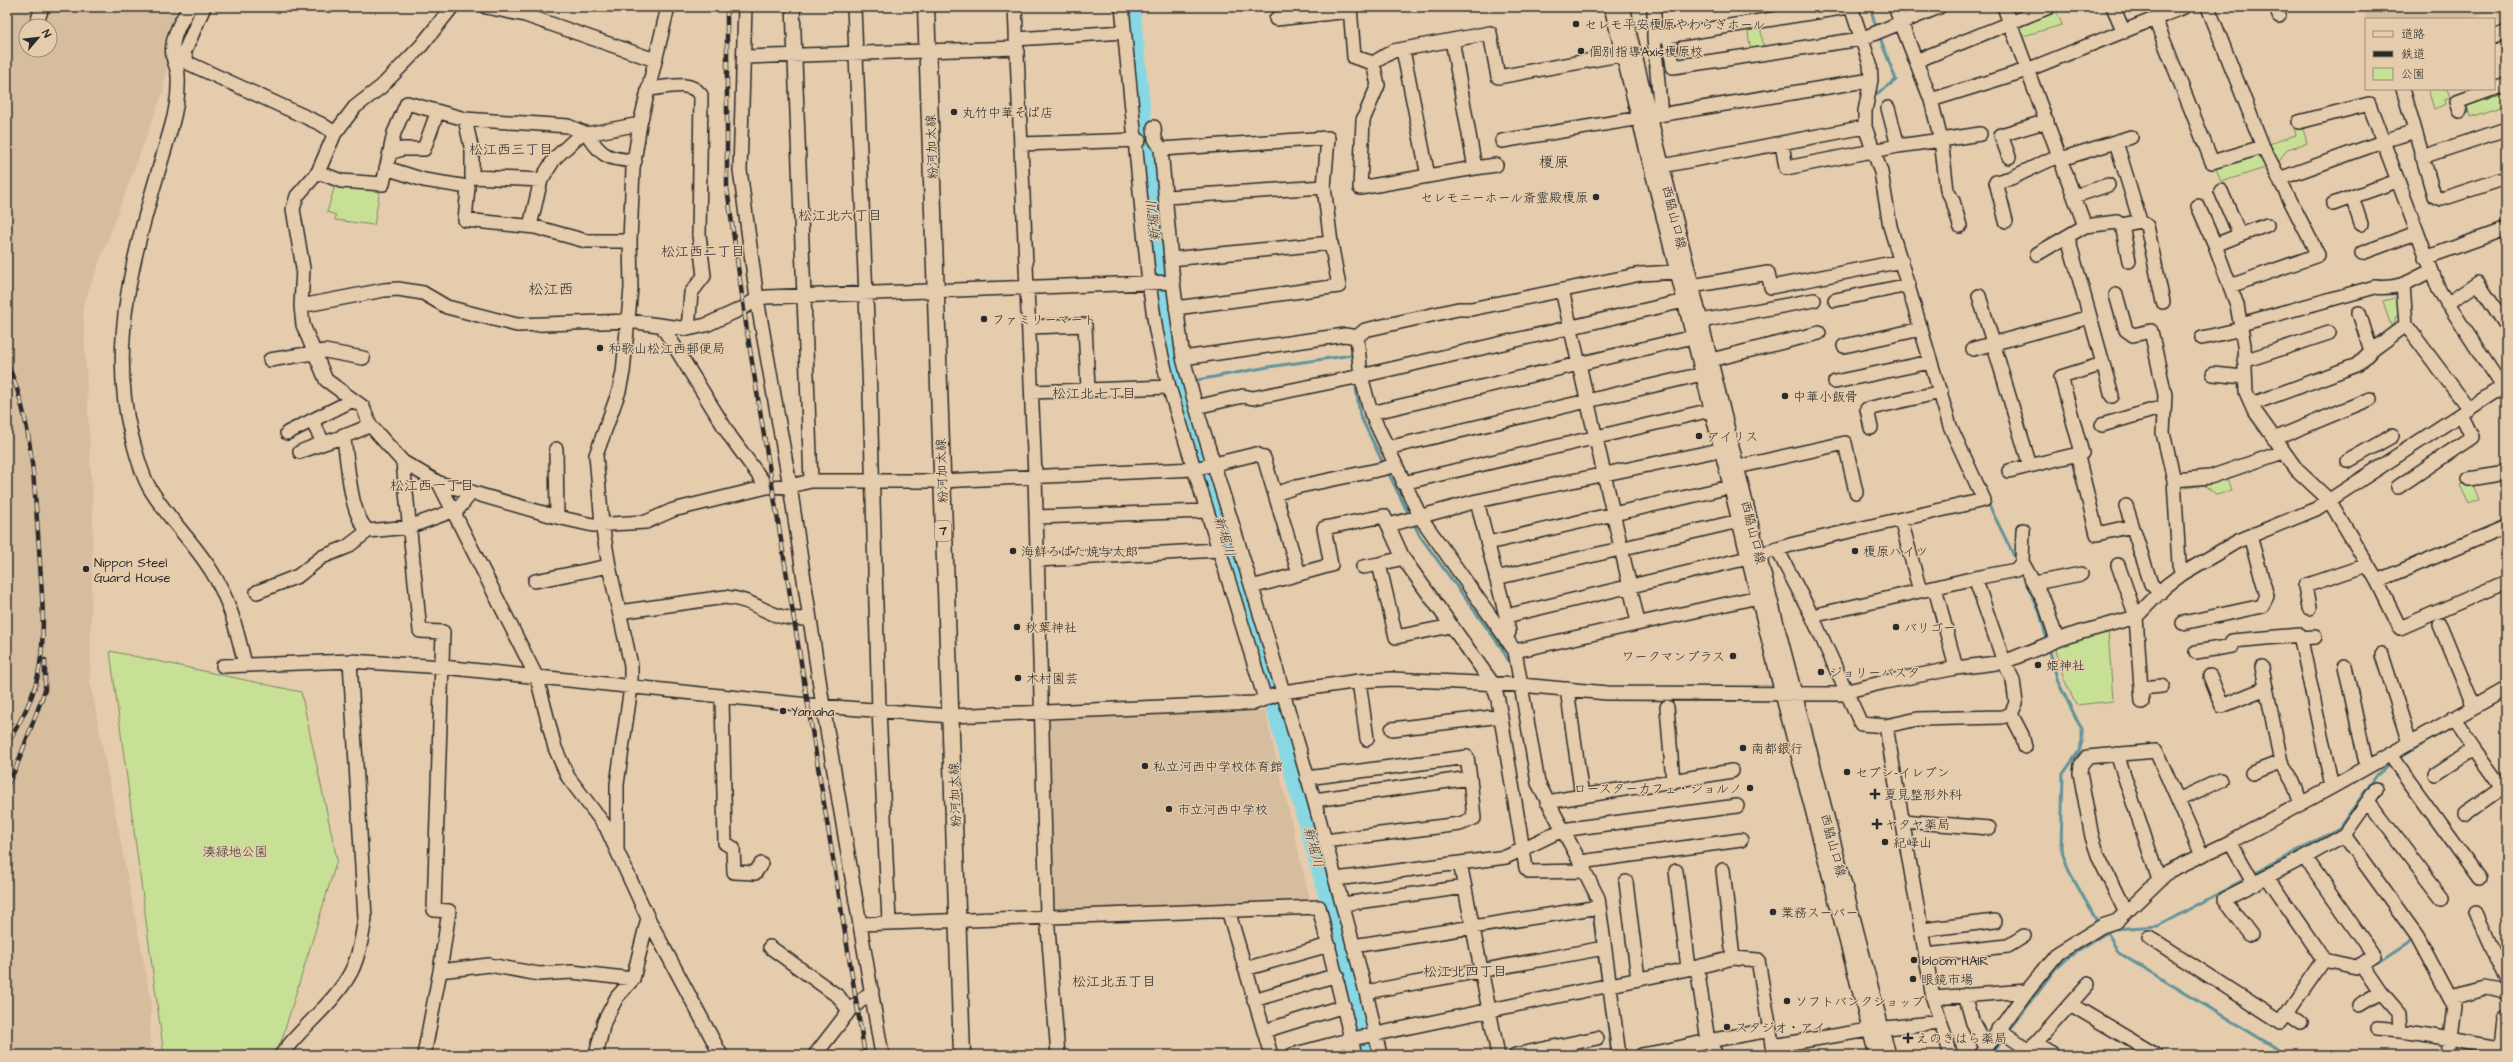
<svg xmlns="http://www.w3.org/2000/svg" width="2513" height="1062" font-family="'Architects Daughter','Klee One',sans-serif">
<rect width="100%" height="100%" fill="#e4ccad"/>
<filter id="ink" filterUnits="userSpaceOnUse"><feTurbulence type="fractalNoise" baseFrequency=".025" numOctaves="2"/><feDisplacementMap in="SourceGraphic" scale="8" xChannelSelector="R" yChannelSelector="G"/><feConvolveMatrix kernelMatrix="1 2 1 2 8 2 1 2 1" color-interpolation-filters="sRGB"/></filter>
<g filter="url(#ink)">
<!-- built -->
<path fill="#d6bd9e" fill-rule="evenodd" d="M7 7H176L163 92 83 306 93 516 90 681 151 1000 150 1055H7ZM26 26H50V50H26Z
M2362 7H2506V26L2501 28 2495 11 2469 19H2366Z
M1265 711 1310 900 1051 910 1047 718Z"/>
<!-- green -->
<path fill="#c8e096" stroke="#7a8660" d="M2055 8 2062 25 2019 37 2017 29 2020 23Z
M1760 25 1764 50 1751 52 1747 26Z
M2428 89H2447L2450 98 2445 100 2446 104 2434 109Z
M2506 90V105L2470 117 2467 104Z
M2302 126 2307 143 2287 149 2277 165 2266 145 2296 135 2294 128Z
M2255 153 2263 157 2268 167 2221 182 2215 166Z
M336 182 380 189 374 225 335 220 336 215 327 212Z
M2398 297V316L2395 317V321L2391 326 2383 301Z
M2227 476 2232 490 2217 495 2204 485 2185 488 2184 483Z
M2472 482 2479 500 2469 504 2460 485Z
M2108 631 2113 701 2076 705 2064 679 2056 650 2059 645Z
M110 651 301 692 337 860 277 1055H164Z"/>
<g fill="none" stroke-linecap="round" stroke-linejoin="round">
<!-- stream -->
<path stroke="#63939a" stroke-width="3" d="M1870 7 1877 30
M1872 97 1896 80 1879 35
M1192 381 1268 367 1352 355 1354 373
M1355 381 1360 415 1384 465
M1179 385 1186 382
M1387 470 1409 515
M1987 501 2017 562
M1413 522 1420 536 1501 647 1511 665
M2027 584 2040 613 2047 640
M2049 648 2058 682 2082 730V741L2079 751 2063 774 2061 848 2069 871 2099 925
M2397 759 2446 730
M2252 875 2339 828 2377 775 2392 762
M1587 890 1592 904
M1593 911 1597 945
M2107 932 2119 952 2127 958 2276 1048 2282 1055
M1598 953 1603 983
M2375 960 2378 962 2413 939
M1606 1008 1612 1055
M2008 1031 2055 969 2067 958 2104 934 2114 929 2158 926 2247 878
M1991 1055 2004 1037"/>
<!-- river -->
<path stroke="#88d8e4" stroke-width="18" d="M1131 7 1162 312 1179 385 1242 591 1358 1003 1369 1055"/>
<!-- minor casing -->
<g stroke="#2b2b2b" stroke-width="16">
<path id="minor" d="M190 7C181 20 170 39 173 56 174 63 178 69 178 76 179 94 176 111 171 128 142 229 105 329 131 434 136 452 140 471 149 487 167 518 194 542 212 572 230 600 237 632 245 664
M204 7 184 53 188 63 321 124 335 133
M452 7 421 46 381 87 355 107 335 133 318 172 297 196 293 209 303 268 301 306 303 325 326 380 363 407 370 425 403 462 439 483 557 517 593 525 646 522 673 510 767 487 790 486 811 481H941L1194 469 1256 454 1264 458 1299 574
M486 7 525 15 655 60
M745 7 740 170 757 299 790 486 823 706 882 1055
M793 7 811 481
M854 7 870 394 879 710 889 922
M1015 7 1035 476 1047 916 1058 1055
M1122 7 1149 283 1156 331 1169 387 1265 699
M1350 7 1354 57 1373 63 1393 51 1490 33 1498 77 1631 53
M1611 7 1782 694 1876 1055
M1623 7 1759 555 1889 1055
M1654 7V38L1661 115
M1895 7 1931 100 2027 70 2184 7
M2004 7 2085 226 2117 222 2122 225 2140 221 2147 226 2163 302
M2113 7 2124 32
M2208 7 2263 147 2318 255 2230 286 2215 245 2240 235 2221 191
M2277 7 2279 16
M1276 19 1350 11
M2155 19 2212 162 2263 147
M36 26 42 7
M1669 35 1673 67 1861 39 1939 7
M2494 37 2506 32
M1654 38 1848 7
M1016 39 1124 32
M1452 40 1475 168 1496 165
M1403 50 1428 176 1475 168
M744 57 1017 48
M1916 61 2049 7
M1373 63 1378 85 1363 120 1360 188 1428 176
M648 89C666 88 689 79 701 95L699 235 704 276 691 293 688 329
M2403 89 2434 196 2442 199 2506 178
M2494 89 2506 85
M1888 108 1898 146
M2460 111 2457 102 2493 89
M465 119 472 151V177L541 180
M2299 122 2369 104 2439 290 2502 387 2506 382
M1154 127 1155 139 1161 149
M587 134C602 157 608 159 635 161
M2393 138 2415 131
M1502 141 1871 80
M2116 142 2140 221
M1021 144 1139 140
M1782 144 1786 168 1898 146 1941 140 1931 100
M390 153 402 149H424L437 113
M2009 157 2001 135 2047 121
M2422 157 2506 129
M2061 159 2131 137
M1662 166 1865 127
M386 168 424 180 468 187 465 220 535 227 586 241H630
M318 172 341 181 383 184 394 133 407 103 465 119 568 126 587 134 640 124
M2279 179 2382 142
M1324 187 1328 138 1161 149 1173 282 1183 358 1196 407 1266 633 1314 800 1366 992 1380 1055
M2075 196 2108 185
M1166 197 1324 187 1331 243
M2333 204 2352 197
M2198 206 2215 245
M2006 221 1996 182 2011 178 2060 155
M2361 224 2352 197 2397 181
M2122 225 2129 261
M530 226 541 180 555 158 583 132
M1960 226 1953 201 1947 190 1941 140 1980 134
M2240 235 2267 225
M2068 238 2112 396
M2362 253 2416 233
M2037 254 2085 226
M2425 258 2506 229
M1171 259 1331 243 1339 286 1176 308
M1689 271 1641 274 1471 309H1458L1365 330 1357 337 1361 376 1371 413 1421 518 1515 651 1538 783 1580 862 1741 840
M2403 285 2406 325 2469 409
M1692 286 1768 273 1771 287 1902 261
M2230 286 2237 305 2244 345 2246 392 2254 410 2297 470 2329 500 2377 581 2400 628 2506 582
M1562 290 1638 622
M2116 295 2126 330 2133 335 2151 331 2165 395 2163 433 2174 480
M1979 296 2030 466
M1835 300 1909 285
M2447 304 2478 283 2506 325
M301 306 384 290 398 289 423 293 447 307 517 325 629 321 688 329 706 325 743 308 757 299 766 297 1173 282
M2359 313 2371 351
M1701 321 1814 300
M2241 324 2375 287C2398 290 2411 281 2430 271
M662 326 730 436 767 487
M1030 327 1085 325 1088 389
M2202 338 2241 329
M1844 346 1921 329
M1973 349 2090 317
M1183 358 1345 335 1357 337
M270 360 325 351 363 358
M1711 360 1819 333
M2244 361 2329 333
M2213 374 2244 377
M1835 382 1930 362
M1032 392 1169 387
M2252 404 2357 365 2371 351 2406 325
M1196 407 1243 396 1253 398 1361 376 1684 301
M1371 413 1693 337
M312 421 323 442
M2102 425 2153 410 2164 408
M1871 428 1867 409 1941 392
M287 433 353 400
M343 435C349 462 348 512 368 531
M2274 439 2370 399
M1387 448 1702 374
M556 449 557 517
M300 452C323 442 348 437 370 425
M2079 461 2097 534 2132 526
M2348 461 2392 436
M403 462 420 631 443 632 434 910 449 911 440 971 424 1055
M1737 467 1845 443 1856 492
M2009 471 2082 453 2061 377 2103 364
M2469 479 2506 473
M439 483 537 678 555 748 568 777 606 827 648 918 721 1055
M1403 483 1711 410
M2398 487 2472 437 2461 414
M1275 494 1296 487 1382 469 1395 465
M1477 501 1506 616 1509 632 1506 639
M2126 506 2151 584 2160 593
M1037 517 1206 511
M1389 525 1477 501 1729 448
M2023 530 2022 562 2044 601 2057 640
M1488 543 1730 487
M1777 549 1812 616 1861 724 1886 726 1918 719 2002 717 2011 714 2022 735 2025 747
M1403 558 1493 684 1498 700 1526 868 1530 872 1585 871
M1038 560 1218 550
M2118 565 2136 617 2142 702
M1363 567 1379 564 1396 637 1451 626
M2182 574 2179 564 2174 480 2210 477 2283 452
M1496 578 1739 521
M1975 578 2016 570 2022 562
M535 581 609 566
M2377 581 2506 527
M2035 583 2081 574
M1252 587 1331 565 1324 528 1384 516 1403 558 1379 564
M1935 588 1956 668
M1920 591 1975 578 2004 662 2013 680 2016 703 2011 714
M257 592 298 576 322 557 347 547 368 531 409 527 458 509 472 492
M2309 608 2305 586 2367 565
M619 612 725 597C762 600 768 623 810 618
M1506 616 1748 558 1794 544 1984 500 1950 426 1890 226 1881 172 1865 127V111L1871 80 1870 64 1851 7
M1812 616 1920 591 1901 520
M2183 623 2262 606 2267 596 2250 536
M2440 625 2474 707
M2300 638 2315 637
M1515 651 1758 597
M2196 652 2232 646V641L2300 635 2332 787
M2382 655 2410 743
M223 666 350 661 443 667 808 705 950 716 1254 703 1283 692 1359 681 1392 679 1521 685 1607 693 1847 694 1852 690 1885 682 1956 668 2004 662 2068 636 2136 617 2166 586 2182 574 2238 541 2316 509 2502 387
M2345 666 2365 759 2369 766
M2262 667 2281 762 2293 781 2301 804
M2210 676 2222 706 2266 688
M1359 681 1367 739
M2141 688 2162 686
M722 696 725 843 733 848 734 872 755 873 761 864
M1667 707 1673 782
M2453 718 2474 749
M1886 726 1933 998 1951 1055
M1392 729 1501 716
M2117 754 2159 880
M2390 755 2479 878
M2252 773 2281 762
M2436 774 2474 749 2502 788
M1307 778 1467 757 1470 778
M1582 796 1732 771
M1314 800 1470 778 1474 818 1460 824 1325 841
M2178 800 2221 780
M2368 801 2376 789
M1547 802 1582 796 1567 689
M2465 814 2502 788 2506 793
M1903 821 1989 828
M2344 835 2305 857 2374 956 2362 964
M2230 842 2254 884
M617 849V784L631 687V665L609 566 602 524 596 455 619 391 623 372 631 288 630 241 633 168 640 124 668 7
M1460 863 1498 1055
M1581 864 1598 898 1619 1055
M1723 870 1733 958
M1676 871 1688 968
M1336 879 1506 857 1562 830 1737 806
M1626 882 1638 979
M2442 898 2368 801 2344 835 2417 936 2454 1006 2448 1055
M1343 904 1465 887
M1228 910 1271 1055
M2126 913 2099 858 2092 837 2080 773 2081 765 2087 757 2156 751 2202 855
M2476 913 2506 980
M861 924 1319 907 1355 1055
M1922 930 1995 921
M2251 935 2224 899 2305 857
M2149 937 2281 1022 2324 960 2267 877
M1353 946 1599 907
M770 947 839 997 849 1011 872 991
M1926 955 2008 946 2024 936
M2324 960 2356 967 2362 964 2381 992 2359 1005
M1697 967 1733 958 1758 960 1770 1030
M1245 969 1329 945
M440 971 489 965 539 974 572 972 633 979
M1366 992 1604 948
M2381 992 2399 1013 2400 1031C2436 1035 2470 1044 2506 1049
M1965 995 1973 1023 1986 1047
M1933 998 2027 991
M2450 998 2485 989 2506 993
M1254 1000 1337 975
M2070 1004 2156 1055
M2287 1014 2301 1024
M1998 1029 2029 1050
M2378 1029 2400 1031
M1264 1031 1344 1006
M1712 1040 1715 1055
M2034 1044 2053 1055
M2501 1048 2504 1018
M1660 1052 1708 1041
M281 1055C302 1026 334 1004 351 972 359 956 362 937 365 918L350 661
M596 1055 604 1022 617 997 633 979 648 918
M815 1055 849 1011
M1292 1055 1352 1039 1697 967 1708 1041 1770 1030 1772 1046 1869 1030 1939 1022
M1515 1055 1597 1038
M1642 1055 1660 1052 1661 1055
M1981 1055 2027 991 2058 953 2102 926 2117 921 2169 871 2230 842 2332 787 2506 689
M2025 1055 2088 984"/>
</g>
<!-- major casing -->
<g stroke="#2b2b2b" stroke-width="19">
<path id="major" d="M926 7 962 1055"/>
</g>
<!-- minor -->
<use href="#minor" stroke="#e4ccad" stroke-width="13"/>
<!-- major -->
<use href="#major" stroke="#e4ccad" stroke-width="16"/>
<!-- rail casing -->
<g stroke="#2b2b2b" stroke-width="4.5">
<path id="rail" d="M727 7V188L747 331 865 1055
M7 363C33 420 34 486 39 547 41 586 46 625 40 664 36 694 22 719 7 744
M7 786 16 768 45 690V660"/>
</g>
<!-- rail -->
<use href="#rail" stroke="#e4ccad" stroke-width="3" stroke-dasharray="9" stroke-linecap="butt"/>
</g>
</g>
<!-- markers -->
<g fill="#2b2b2b" stroke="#e4ccad" stroke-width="1.5">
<circle cx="1576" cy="24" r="4"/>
<circle cx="1581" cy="51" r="4"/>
<circle cx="954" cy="112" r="4"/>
<circle cx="1596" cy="197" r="4"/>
<circle cx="984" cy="319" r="4"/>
<circle cx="600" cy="348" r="4"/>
<circle cx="1785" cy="396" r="4"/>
<circle cx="1699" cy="436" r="4"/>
<circle cx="1013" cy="551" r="4"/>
<circle cx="1855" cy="551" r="4"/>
<circle cx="86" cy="569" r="4"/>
<circle cx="1017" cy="627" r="4"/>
<circle cx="1896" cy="627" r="4"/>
<circle cx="1733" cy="656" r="4"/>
<circle cx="2038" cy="665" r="4"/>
<circle cx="1821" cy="672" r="4"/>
<circle cx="1018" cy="678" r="4"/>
<circle cx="783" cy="711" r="4"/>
<circle cx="1743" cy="748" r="4"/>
<circle cx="1145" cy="766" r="4"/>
<circle cx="1847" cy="772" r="4"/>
<circle cx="1750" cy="788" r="4"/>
<path d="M1873 788h4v4h4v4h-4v4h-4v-4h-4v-4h4z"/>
<circle cx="1169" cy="809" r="4"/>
<path d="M1875 818h4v4h4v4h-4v4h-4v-4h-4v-4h4z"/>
<circle cx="1885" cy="842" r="4"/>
<circle cx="1773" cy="912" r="4"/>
<circle cx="1914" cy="960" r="4"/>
<circle cx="1913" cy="979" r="4"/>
<circle cx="1787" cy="1001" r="4"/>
<circle cx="1727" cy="1027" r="4"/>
<path d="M1906 1032h4v4h4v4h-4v4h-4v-4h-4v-4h4z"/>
</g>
<g text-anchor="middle" stroke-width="3" stroke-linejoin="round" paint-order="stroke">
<!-- shield labels -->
<rect fill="#e4ccad" stroke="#625b52" stroke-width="1" x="935" y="521" width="16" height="20" rx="3"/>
<g font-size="12" font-weight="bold" fill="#2b2b2b">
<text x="943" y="535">7</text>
</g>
<!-- poi labels -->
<g font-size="13" fill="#2b2b2b" stroke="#e4ccad" text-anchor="start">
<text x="1584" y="29">セレモ平安榎原やわらぎホール</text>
<text x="1589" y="56">個別指導Axis榎原校</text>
<text x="962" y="117">丸竹中華そば店</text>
<text x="1588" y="202" text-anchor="end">セレモニーホール斎霊殿榎原</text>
<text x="992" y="324">ファミリーマート</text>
<text x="608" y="353">和歌山松江西郵便局</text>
<text x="1793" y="401">中華小飯骨</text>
<text x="1707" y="441">アイリス</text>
<text x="1021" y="556">海鮮ろばた焼与太郎</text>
<text x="1863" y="556">榎原ハイツ</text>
<text x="94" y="567">Nippon Steel<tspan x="94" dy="15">Guard House</tspan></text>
<text x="1025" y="632">秋葉神社</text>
<text x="1904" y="632">バリゴー</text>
<text x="1725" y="661" text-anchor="end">ワークマンプラス</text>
<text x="2046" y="670">姫神社</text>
<text x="1829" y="677">ジョリーパスタ</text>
<text x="1026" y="683">木村園芸</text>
<text x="791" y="716">Yamaha</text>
<text x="1751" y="753">南都銀行</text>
<text x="1153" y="771">私立河西中学校体育館</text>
<text x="1855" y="777">セブン-イレブン</text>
<text x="1742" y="793" text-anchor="end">ロースターカフェ・ジョルノ</text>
<text x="1884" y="799">夏見整形外科</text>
<text x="1177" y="814">市立河西中学校</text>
<text x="1885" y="829">ヤタヤ薬局</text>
<text x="1893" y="847">紀峰山</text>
<text x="1781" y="917">業務スーパー</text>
<text x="1922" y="965">bloom HAIR</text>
<text x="1921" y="984">眼鏡市場</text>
<text x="1795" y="1006">ソフトバンクショップ</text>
<text x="1735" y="1032">スタジオ・アイ</text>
<text x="1916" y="1043">えのきはら薬局</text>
</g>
<!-- street labels -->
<g font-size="13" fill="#2b2b2b" stroke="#e4ccad">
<text transform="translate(931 147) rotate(-92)" y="5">粉河加太線</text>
<text transform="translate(1675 217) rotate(76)" y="5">西脇山口線</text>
<text transform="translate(941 471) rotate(-92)" y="5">粉河加太線</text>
<text transform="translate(1754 532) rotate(76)" y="5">西脇山口線</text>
<text transform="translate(954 795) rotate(-92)" y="5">粉河加太線</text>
<text transform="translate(1834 845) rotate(75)" y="5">西脇山口線</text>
</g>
<!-- park labels -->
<g font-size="13" fill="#3b3d36" stroke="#e4ccad">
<text x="235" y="856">湊緑地公園</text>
</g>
<!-- neighbourhood labels -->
<g font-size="14" fill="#2b2b2b" stroke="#e4ccad">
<text x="511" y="154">松江西三丁目</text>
<text x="840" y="220">松江北六丁目</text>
<text x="703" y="256">松江西二丁目</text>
<text x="1094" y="398">松江北七丁目</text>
<text x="432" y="490">松江西一丁目</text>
<text x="1465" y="976">松江北四丁目</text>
<text x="1114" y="986">松江北五丁目</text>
</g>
<!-- water labels -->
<g font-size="14" font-style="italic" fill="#343c3e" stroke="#e4ccad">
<text transform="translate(1153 221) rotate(-96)" y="5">新堀川</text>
<text transform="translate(1225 536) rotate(73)" y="5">新堀川</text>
<text transform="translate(1314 847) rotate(74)" y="5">新堀川</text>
</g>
<!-- quarter labels -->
<g font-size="15" fill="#2b2b2b" stroke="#e4ccad">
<text x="1554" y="167">榎原</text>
<text x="551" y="294">松江西</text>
</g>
</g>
<!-- margin -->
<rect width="2513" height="1062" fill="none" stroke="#e4ccad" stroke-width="24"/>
<rect x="12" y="12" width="2489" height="1038" fill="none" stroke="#2b2b2b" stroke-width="1.5" filter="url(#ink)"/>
<!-- legend -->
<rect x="2365" y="18" width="130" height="72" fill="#e4ccad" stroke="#9a8c79"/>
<rect x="2373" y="31" width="20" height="6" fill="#e4ccad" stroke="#9a8c79"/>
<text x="2401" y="38" font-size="12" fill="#2b2b2b">道路</text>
<rect x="2373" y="51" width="20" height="6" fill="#2b2b2b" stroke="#9a8c79"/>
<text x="2401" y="58" font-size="12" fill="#2b2b2b">鉄道</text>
<rect x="2373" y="68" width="20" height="12" fill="#c8e096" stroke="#9a8c79"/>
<text x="2401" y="78" font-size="12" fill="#2b2b2b">公園</text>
<!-- north arrow -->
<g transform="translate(38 38) rotate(62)"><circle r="19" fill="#e4ccad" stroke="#9a8c79"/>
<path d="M0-3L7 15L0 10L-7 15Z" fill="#2b2b2b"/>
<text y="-6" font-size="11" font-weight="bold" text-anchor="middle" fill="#2b2b2b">N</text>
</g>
</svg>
